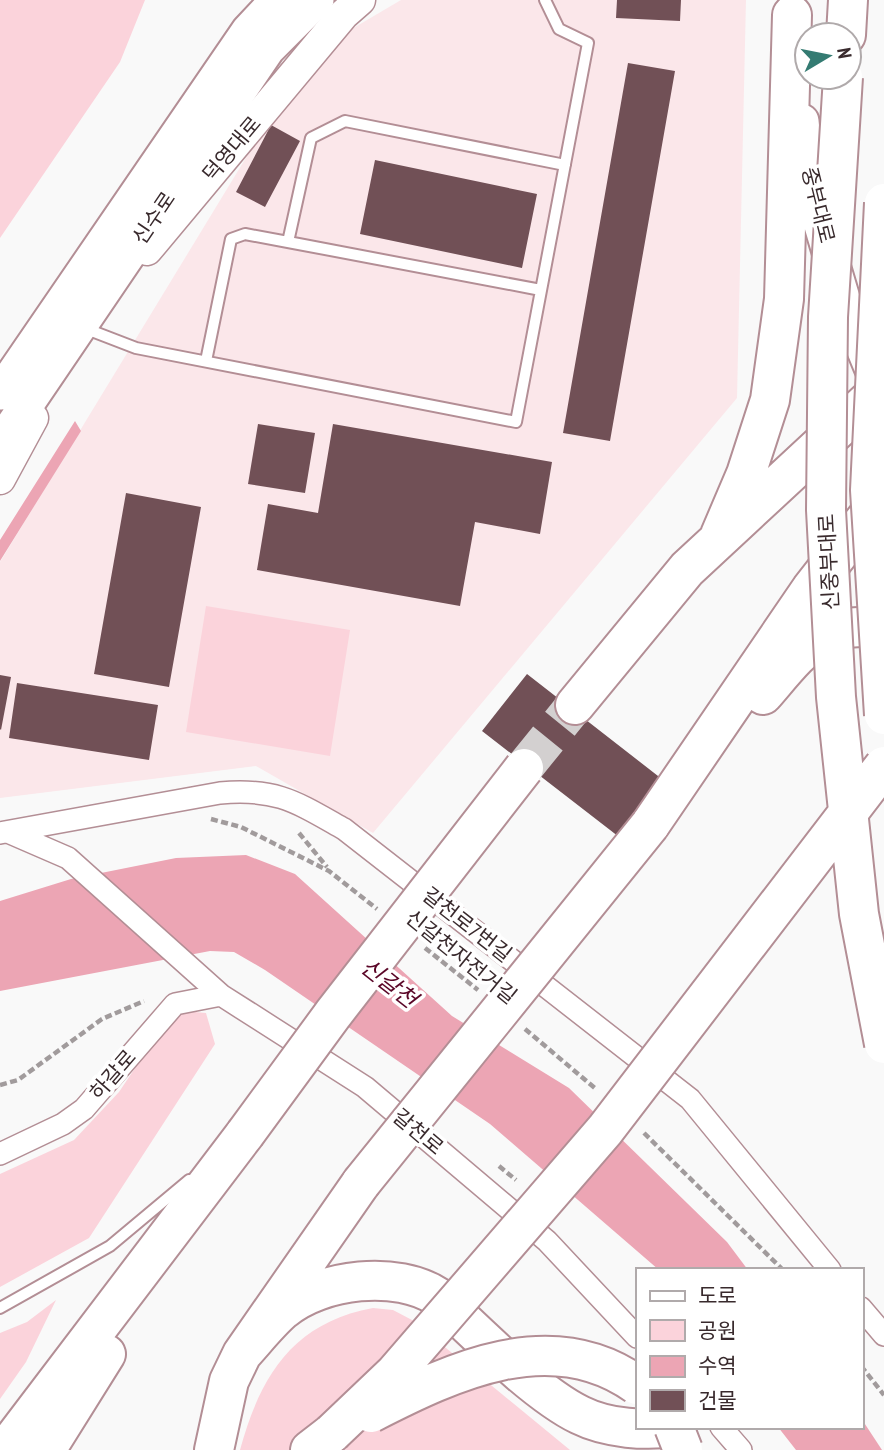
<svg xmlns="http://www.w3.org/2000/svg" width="884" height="1450" font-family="'PT Sans Narrow','Noto Sans KR',sans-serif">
<rect width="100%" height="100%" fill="#f9f9f9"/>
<!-- built -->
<path fill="#fbe7ea" d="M401 0H746L737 398 373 833 256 766 0 798V562L286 92 345 33Z"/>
<!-- green -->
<path fill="#fbd3db" d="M0 0H145L120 62 0 238Z
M206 606 350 630 330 756 186 732Z
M174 1010 206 1013 215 1044 89 1238 0 1287V1174L74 1140 119 1092Z
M56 1300 26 1362 0 1399V1333L27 1322Z
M373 1308 393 1310 412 1320 570 1450H240C260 1377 292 1323 373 1308Z"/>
<!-- water -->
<path fill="#eca5b4" d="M75 421 81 431 0 561V540Z
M246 855 295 874 452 1016 569 1088 727 1242 748 1270H659L490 1124 265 970 234 952 210 951 0 991V901L71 879 176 858Z
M861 1418 882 1450H796L778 1427H861Z"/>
<!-- building -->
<path fill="#715056" d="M617 0H681L680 21 616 18Z
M628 63 675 71 610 441 563 433Z
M271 125 300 141 265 207 236 192Z
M375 160 537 194 522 268 360 234Z
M258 424 315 433 305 493 248 484Z
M333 424 552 462 540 534 475 522 460 606 257 570 268 504 318 513Z
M126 493 201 507 169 687 94 674Z
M527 674 667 783 623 840 482 731Z
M0 675 11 677 1 730 0 729Z
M17 683 158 705 149 760 9 738Z"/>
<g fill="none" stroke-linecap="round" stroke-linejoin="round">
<!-- highway-tunnel -->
<path stroke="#d3d0d0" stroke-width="38" stroke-dasharray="38 19" stroke-linecap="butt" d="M524 768 575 705"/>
<!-- lane casing -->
<g stroke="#b38e95" stroke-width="14">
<path id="lane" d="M288 242 541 290
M84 328 136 348 516 422 588 43 559 29 545 0
M206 361 231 239 245 234 288 242 311 138 345 121 565 165
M0 1308 110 1246 189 1180"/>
</g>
<!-- street casing -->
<g stroke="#b38e95" stroke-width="24">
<path id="street" d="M8 832 68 858 221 995 365 1087 547 1241 637 1337
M0 833 220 793C277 788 296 802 344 829L690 1099 830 1270
M0 1154 63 1124 84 1109 175 1004 221 995
M861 1308 884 1335
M721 1427 741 1450"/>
</g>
<!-- secondary casing -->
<g stroke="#b38e95" stroke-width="33">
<path id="secondary" d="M147 250 344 14 360 0
M0 479 33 418"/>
</g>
<!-- primary casing -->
<g stroke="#b38e95" stroke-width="37">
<path id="primary" d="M802 121 808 182 845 305 875 377
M0 393 248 31 277 0
M0 444 268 49 317 0"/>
</g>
<!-- highway casing -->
<g stroke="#b38e95" stroke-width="42">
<path id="highway" d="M846 35 848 0
M720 535 746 474 770 400 784 299 792 15
M763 695C798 655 824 614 884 631
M575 705 687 569 880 390
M650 825 811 589 875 507 880 490
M242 1354C255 1340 268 1323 283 1310 322 1278 397 1270 438 1297 476 1332 535 1393 580 1415 608 1429 646 1431 676 1427
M5 1450 245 1134
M46 1450 106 1354
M214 1450 229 1381 242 1354 361 1183
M310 1450 332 1433"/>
</g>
<!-- path -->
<path stroke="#a19b9c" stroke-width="4.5" stroke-dasharray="7 3.5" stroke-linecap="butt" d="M211 819 241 827 329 871 377 909
M299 833 327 867
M425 948 478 990
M525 1029 596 1089
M0 1085 18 1080 102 1019 144 1001
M644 1133 783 1270
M499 1166 516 1180
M861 1366 884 1395"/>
<!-- lane -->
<use href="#lane" stroke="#fff" stroke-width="10"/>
<!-- street -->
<use href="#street" stroke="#fff" stroke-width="21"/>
<!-- secondary -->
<use href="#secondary" stroke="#fff" stroke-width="30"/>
<!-- primary -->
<use href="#primary" stroke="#fff" stroke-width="33"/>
<!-- highway -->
<use href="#highway" stroke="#fff" stroke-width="38"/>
<!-- highway-bridge casing -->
<g stroke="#b38e95" stroke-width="42" stroke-linecap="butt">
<path id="highway-bridge" d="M843 77 828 317 826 510 836 697 859 914 884 1044
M884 203 870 490 884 715
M245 1134 333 1014 524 768
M361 1183 650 825
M371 1413C453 1371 552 1324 637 1385
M674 1427 683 1450
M332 1433 395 1373 605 1130 884 766"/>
</g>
<!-- highway-bridge -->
<use href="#highway-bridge" stroke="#fff" stroke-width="38"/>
</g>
<g text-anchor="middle" stroke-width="7" stroke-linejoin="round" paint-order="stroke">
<!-- street labels -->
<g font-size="21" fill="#392a2d" stroke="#fff">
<text transform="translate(232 149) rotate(-50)" y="7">덕영대로</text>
<text transform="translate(818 205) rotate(76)" y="7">중부대로</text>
<text transform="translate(154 218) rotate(-56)" y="7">신수로</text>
<text transform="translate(829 562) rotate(-93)" y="7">신중부대로</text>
<text transform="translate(467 925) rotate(38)" y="7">갈천로7번길</text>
<text transform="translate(461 957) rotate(39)" y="7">신갈천자전거길</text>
<text transform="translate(113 1075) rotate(-49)" y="7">하갈로</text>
<text transform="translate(418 1132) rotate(40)" y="7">갈천로</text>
</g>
<!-- water labels -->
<g font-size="23" font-style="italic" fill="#5a0627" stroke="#fff">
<text transform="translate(389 983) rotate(38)" y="8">신갈천</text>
</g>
</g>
<!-- legend -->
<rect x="636" y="1268" width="228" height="161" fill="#ffffff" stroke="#b0aaab" stroke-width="2"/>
<rect x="650" y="1291" width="35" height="10" fill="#ffffff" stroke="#b0aaab" stroke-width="2"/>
<text x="698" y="1303" font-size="21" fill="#392a2d">도로</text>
<rect x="650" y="1320" width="35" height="21" fill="#fbd3db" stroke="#b0aaab" stroke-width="2"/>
<text x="698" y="1338" font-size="21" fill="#392a2d">공원</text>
<rect x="650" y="1356" width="35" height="21" fill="#eca5b4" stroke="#b0aaab" stroke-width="2"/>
<text x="698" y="1373" font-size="21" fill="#392a2d">수역</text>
<rect x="650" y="1390" width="35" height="21" fill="#715056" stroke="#b0aaab" stroke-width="2"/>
<text x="698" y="1408" font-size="21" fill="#392a2d">건물</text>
<!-- north arrow -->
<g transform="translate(828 56) rotate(80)"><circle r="33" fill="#ffffff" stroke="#b0aaab" stroke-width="2"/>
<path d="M0-5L12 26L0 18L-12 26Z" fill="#347b72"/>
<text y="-10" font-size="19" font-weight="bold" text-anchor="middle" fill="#392a2d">N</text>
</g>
</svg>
